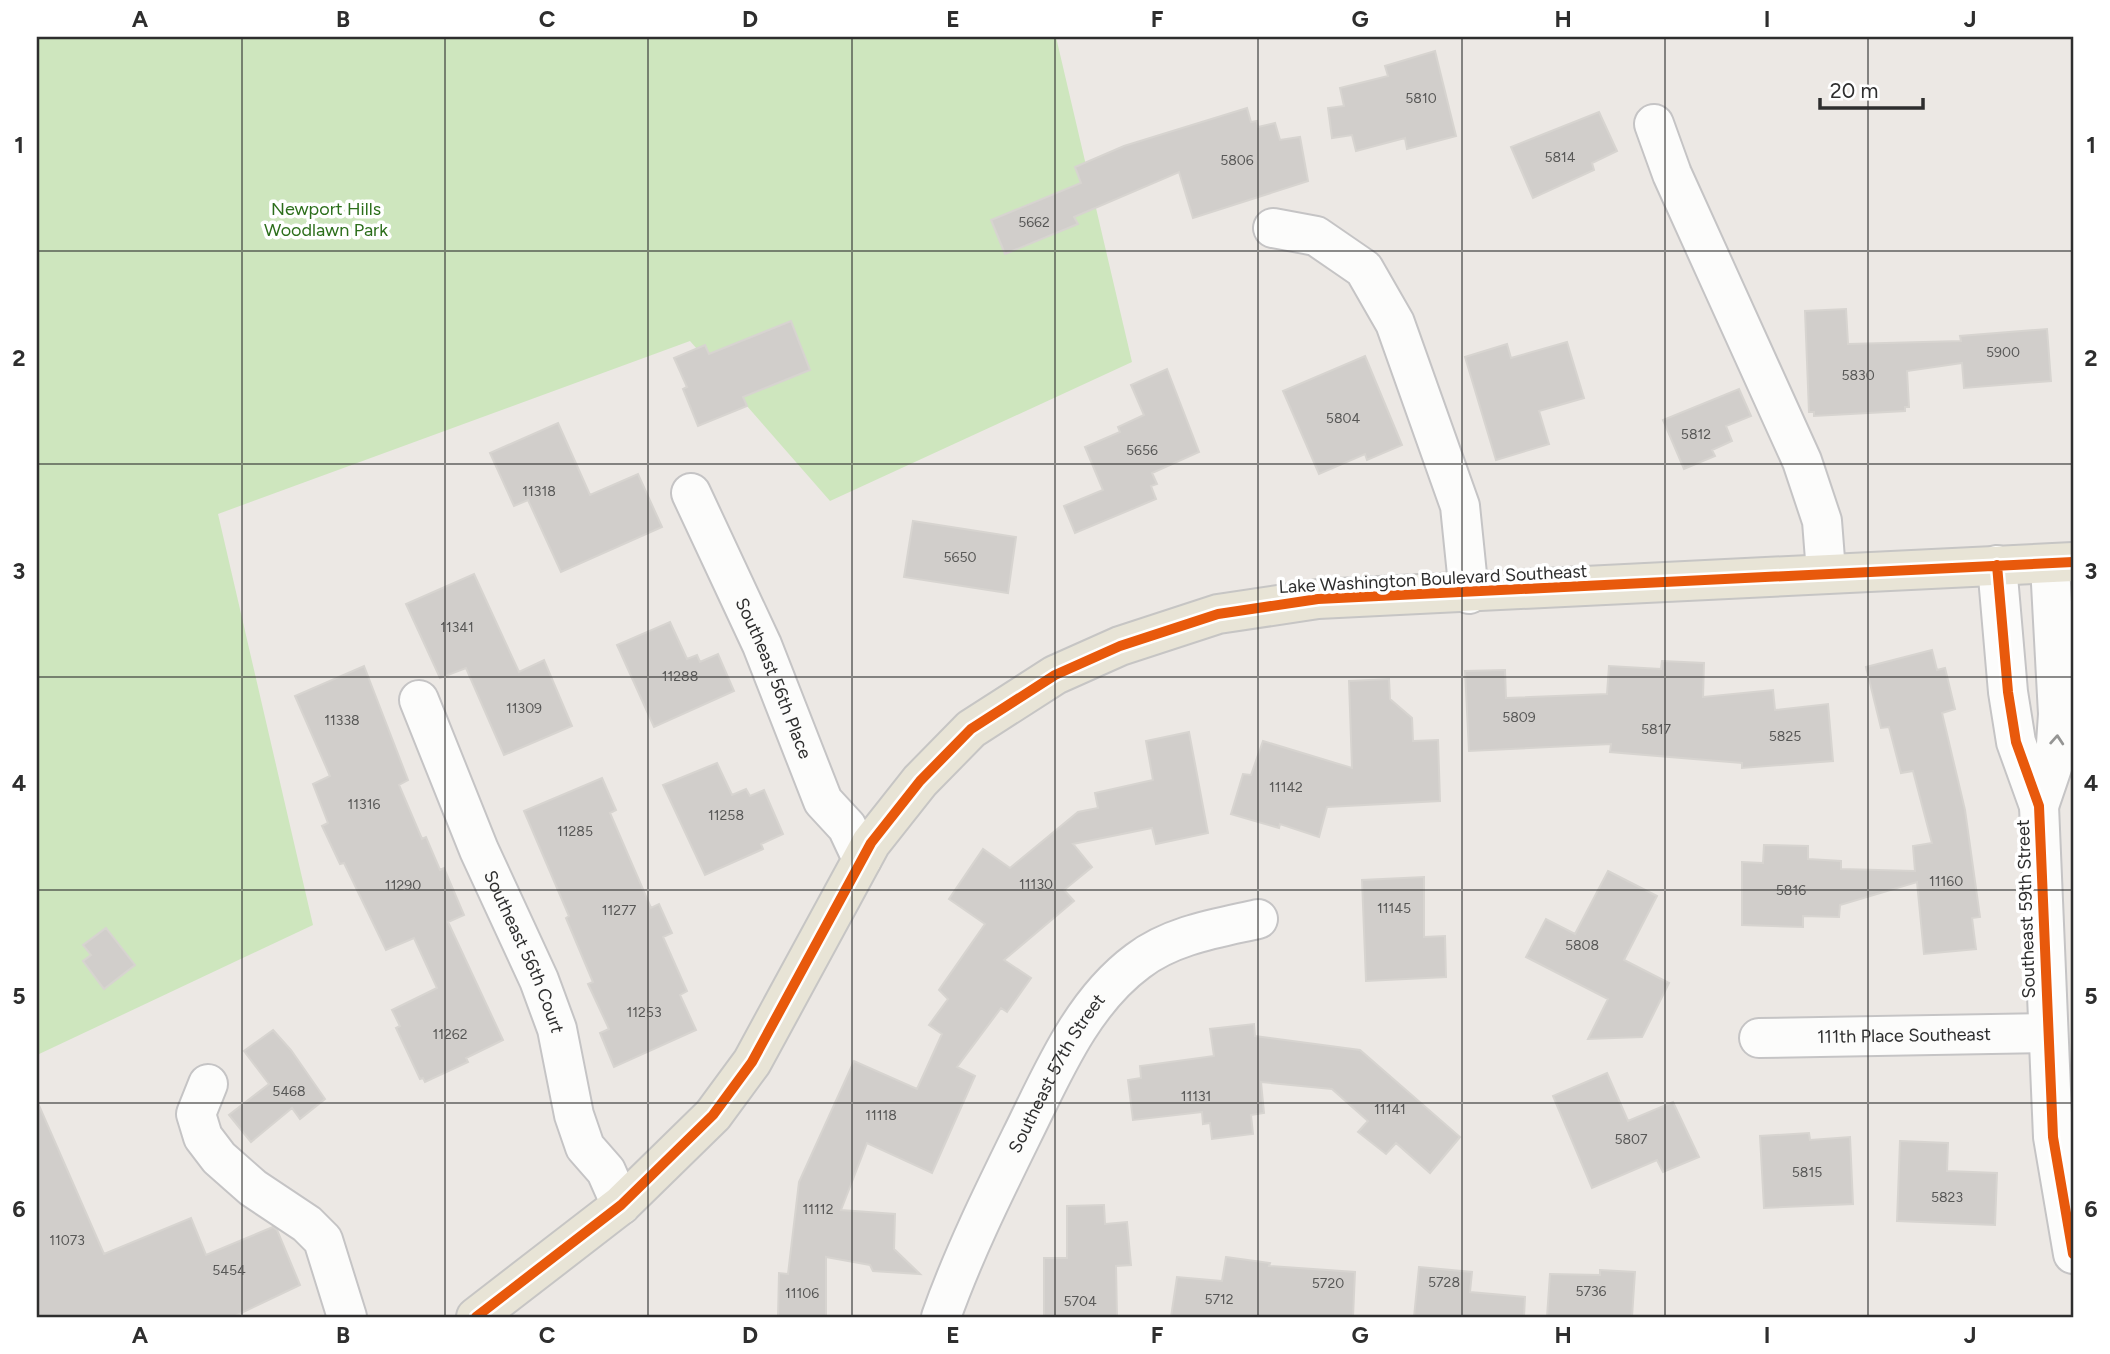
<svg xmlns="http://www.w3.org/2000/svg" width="2110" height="1354" font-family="Figtree,sans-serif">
<rect width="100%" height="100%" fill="#ece8e4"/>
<!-- green -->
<path fill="#cee6be" d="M37 37H1056L1132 362 830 501 690 341 218 514 313 925 37 1055Z"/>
<!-- building -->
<path fill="#d1cecb" stroke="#d7d4d0" stroke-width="2" d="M1435 51 1456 136 1407 149 1405 138 1356 151 1352 135 1332 138 1328 108 1344 106 1340 88 1388 76 1385 66Z
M1247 108 1251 122 1257 121 1258 127 1275 123 1280 140 1300 137 1308 181 1193 218 1179 172 1074 217 1078 224 1005 254 991 220 1081 183 1075 167 1124 146Z
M1599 112 1617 151 1592 163 1594 170 1533 198 1511 147Z
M1846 309 1848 344 1961 341 1960 336 2047 329 2051 381 1964 388 1962 363 1907 371 1909 407H1905V411L1814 416V412H1809L1805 311Z
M791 321 810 370 743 397 747 406 698 426 683 389 687 387 674 358 705 345 709 354Z
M1567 342 1584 398 1539 411 1549 444 1496 460 1465 357 1507 344 1511 358Z
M1365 356 1402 445 1367 460 1365 454 1319 474 1283 391Z
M1167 369 1199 452 1152 473 1157 484 1151 486 1156 499 1075 533 1064 506 1103 490 1085 447 1120 432 1118 427 1144 415 1131 385Z
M1739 389 1751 416 1726 426 1732 441 1712 450 1715 456 1684 469 1663 420Z
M558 423 590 495 638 474 662 527 561 572 528 500 514 506 490 453Z
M913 521 1016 537 1008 593 904 577Z
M474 574 519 672 544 660 572 726 504 755 466 668 440 678 406 604Z
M670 622 687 659 697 655 700 662 718 654 734 691 654 727 617 645Z
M1932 650 1937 670 1945 668 1955 709 1942 713 1965 810 1980 917 1972 918 1976 949 1924 954 1917 882 1840 905 1839 917 1803 916V927L1742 925V862L1763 863 1764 845 1808 846V859L1841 861V869L1915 871 1913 846 1932 843 1913 771 1901 773 1889 727 1881 728 1866 667Z
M1662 661 1704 663 1703 697 1773 690 1775 710 1828 704 1833 761 1742 768V763L1610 752 1611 744 1469 751 1465 671 1505 670 1506 698 1607 694 1609 666 1661 669Z
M364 666 408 780 399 785 422 839 426 837 440 870 444 868 464 915 448 922 503 1040 466 1058 468 1062 425 1082 423 1078 420 1079 396 1028 400 1026 392 1010 437 988 414 938 386 950 344 863 340 864 322 826 328 823 313 784 330 776 295 696Z
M1389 679 1390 699 1412 718 1413 741 1438 740 1440 801 1327 807 1319 837 1280 824 1279 828 1231 814 1243 774 1251 775 1263 741 1352 768 1349 681Z
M1189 732 1208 833 1156 844 1152 828 1073 844 1092 867 1064 890 1074 901 1004 960 1031 978 1007 1012 1001 1008 957 1067 975 1076 932 1173 867 1143 841 1210 895 1214 894 1249 920 1274 873 1271 870 1265 826 1257V1317H778L779 1273 788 1274 799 1182 854 1061 917 1089 942 1034 929 1025 948 999 939 990 985 924 949 899 983 849 1010 868 1078 812 1098 808 1095 793 1153 780 1146 741Z
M717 763 732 795 746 789 750 796 764 790 783 834 761 844 763 849 705 875 663 785Z
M602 778 616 810 610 813 651 908 659 904 672 933 663 937 687 991 680 995 696 1030 614 1067 600 1033 609 1029 588 984 593 982 566 918 569 916 524 811Z
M1608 871 1657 896 1624 960 1669 983 1642 1037 1588 1039 1608 999 1526 957 1546 919 1575 934Z
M1424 877V937L1445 936 1446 977 1366 981 1362 880Z
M106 928 135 965 104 989 83 961 91 955 83 945Z
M1254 1024 1255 1036 1360 1050 1460 1137 1430 1173 1396 1143 1386 1154 1358 1132 1368 1121 1332 1089 1261 1082 1264 1113 1251 1115 1253 1134 1212 1139 1210 1123 1203 1124 1202 1112 1133 1120 1128 1080 1141 1078 1140 1066 1214 1056 1210 1029Z
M273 1030 291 1050 325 1099 300 1119 292 1108 251 1142 229 1115 269 1084 244 1051Z
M1607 1073 1628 1121 1673 1102 1699 1157 1663 1172 1657 1160 1592 1188 1553 1096Z
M37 1101 104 1254 191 1218 206 1255 273 1227 277 1230 300 1285 233 1317H37Z
M1809 1133 1810 1140 1850 1137 1853 1204 1764 1208 1760 1136Z
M1900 1141 1948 1143 1947 1171 1997 1173 1995 1225 1897 1221Z
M1104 1205 1105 1224 1127 1222 1131 1265 1116 1266 1117 1317H1044V1258H1067V1206Z
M1226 1257 1270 1263 1269 1266 1355 1272 1353 1317H1171L1177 1277 1222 1281Z
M1419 1267 1472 1272 1470 1292 1525 1297 1524 1317H1414Z
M1600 1270 1635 1272 1632 1317H1547L1550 1274 1600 1275Z"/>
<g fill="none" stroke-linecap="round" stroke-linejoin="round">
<!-- minor casing -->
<g stroke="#c5c4c5" stroke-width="42">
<g id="minor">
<path d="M1654 124 1672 174 1802 461 1822 521 1826 572"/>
<path d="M1273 228 1316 236 1364 269 1395 323 1460 506 1469 594"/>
<path id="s1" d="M691 493 762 645 823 801 847 827 862 859"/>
<path d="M1997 565 2008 692 2016 742 2039 806 2053 1137 2073 1254"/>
<path id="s2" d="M419 700 479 850 539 980 557 1029 574 1115 585 1147 606 1171 621 1205"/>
<path d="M2039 806 2055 759 2058 714 2050 565"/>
<path id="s3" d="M1759 1038 2048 1033"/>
<path d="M208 1084 196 1114 203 1137 219 1158 253 1188 307 1224 323 1240 347 1317"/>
<path id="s4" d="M941 1317C963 1255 992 1196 1021 1137 1052 1075 1081 1003 1138 961 1172 935 1218 928 1258 919"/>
</g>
</g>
<!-- major casing -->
<g stroke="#c6c5c4" stroke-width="42">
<path id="major" d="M476 1317 621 1205 713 1115 752 1062 871 843 920 781 971 729 1055 675 1120 646 1218 614 1318 599 2073 562"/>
</g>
<!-- minor -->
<use href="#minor" stroke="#fcfcfb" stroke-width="38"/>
<!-- major -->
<use href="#major" stroke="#e8e4d6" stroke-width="38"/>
<!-- cycleway casing -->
<g stroke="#fff" stroke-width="15">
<path id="cycleway" d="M1997 565 2008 692 2016 742 2039 806 2053 1137 2073 1254
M476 1317 621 1205 713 1115 752 1062 871 843 920 781 971 729 1055 675 1120 646 1218 614 1318 599 2073 562"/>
</g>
<!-- cycleway -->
<use href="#cycleway" stroke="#e8590c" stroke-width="10"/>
</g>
<!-- one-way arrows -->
<defs><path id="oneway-chevron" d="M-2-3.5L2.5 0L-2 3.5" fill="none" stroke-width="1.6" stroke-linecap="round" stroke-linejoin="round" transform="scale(1.75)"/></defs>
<use stroke="#959594" href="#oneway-chevron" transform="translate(2057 740) rotate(-86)"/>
<!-- grid -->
<path fill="none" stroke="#2e2e2e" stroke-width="2" stroke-opacity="0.55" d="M242 37V1317M445 37V1317M648 37V1317M852 37V1317M1055 37V1317M1258 37V1317M1462 37V1317M1665 37V1317M1868 37V1317M37 251H2073M37 464H2073M37 677H2073M37 890H2073M37 1103H2073"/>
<g text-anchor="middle" stroke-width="7" stroke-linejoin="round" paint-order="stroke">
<!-- number labels -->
<g font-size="14" fill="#585857">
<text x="1421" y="103">5810</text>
<text x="1560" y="162">5814</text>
<text x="1237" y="165">5806</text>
<text x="1034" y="227">5662</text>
<text x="2003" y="357">5900</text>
<text x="1858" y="380">5830</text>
<text x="1343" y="423">5804</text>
<text x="1696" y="439">5812</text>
<text x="1142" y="455">5656</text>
<text x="539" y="496">11318</text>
<text x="960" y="562">5650</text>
<text x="457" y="632">11341</text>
<text x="680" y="681">11288</text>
<text x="524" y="713">11309</text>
<text x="1519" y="722">5809</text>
<text x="342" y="725">11338</text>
<text x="1656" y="734">5817</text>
<text x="1785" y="741">5825</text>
<text x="1286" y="792">11142</text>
<text x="364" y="809">11316</text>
<text x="726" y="820">11258</text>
<text x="575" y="836">11285</text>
<text x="1946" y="886">11160</text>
<text x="1036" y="889">11130</text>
<text x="403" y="890">11290</text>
<text x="1791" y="895">5816</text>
<text x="1394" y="913">11145</text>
<text x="619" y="915">11277</text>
<text x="1582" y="950">5808</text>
<text x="644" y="1017">11253</text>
<text x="450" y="1039">11262</text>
<text x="289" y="1096">5468</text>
<text x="1196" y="1101">11131</text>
<text x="1390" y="1114">11141</text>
<text x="881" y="1120">11118</text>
<text x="1631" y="1144">5807</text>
<text x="1807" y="1177">5815</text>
<text x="1947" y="1202">5823</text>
<text x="818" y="1214">11112</text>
<text x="67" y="1245">11073</text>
<text x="229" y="1275">5454</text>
<text x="1444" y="1287">5728</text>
<text x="1328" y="1288">5720</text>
<text x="1591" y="1296">5736</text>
<text x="802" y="1298">11106</text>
<text x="1219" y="1304">5712</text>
<text x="1080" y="1306">5704</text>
</g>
<!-- park labels -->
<g font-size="18" fill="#2c6e1b" stroke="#fff">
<text x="326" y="215">Newport Hills<tspan x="326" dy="21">Woodlawn Park</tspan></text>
</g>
<!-- street labels -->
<g font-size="18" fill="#2e2e2e" stroke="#fff">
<text transform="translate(1433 579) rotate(-3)" y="6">Lake Washington Boulevard Southeast</text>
<text dy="6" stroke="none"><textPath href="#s1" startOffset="203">Southeast 56th Place</textPath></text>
<text transform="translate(2026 909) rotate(-92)" y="6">Southeast 59th Street</text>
<text dy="6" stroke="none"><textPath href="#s2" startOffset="273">Southeast 56th Court</textPath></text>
<text dy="6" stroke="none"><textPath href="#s3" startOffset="145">111th Place Southeast</textPath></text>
<text dy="6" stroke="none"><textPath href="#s4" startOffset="270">Southeast 57th Street</textPath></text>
</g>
</g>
<!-- border -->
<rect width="2110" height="1354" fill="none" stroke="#ffffff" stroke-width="77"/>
<!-- scale -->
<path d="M1820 98v10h103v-10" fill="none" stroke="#2e2e2e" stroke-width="3.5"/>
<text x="1830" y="98" font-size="21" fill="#2e2e2e" stroke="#ffffff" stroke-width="5" paint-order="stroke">20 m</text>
<rect x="38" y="38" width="2034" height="1278" fill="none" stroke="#2e2e2e" stroke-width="2.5"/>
<g font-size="23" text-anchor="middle" font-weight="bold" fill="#2e2e2e">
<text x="140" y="27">A</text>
<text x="343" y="27">B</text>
<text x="547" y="27">C</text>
<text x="750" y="27">D</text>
<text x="953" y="27">E</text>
<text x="1157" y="27">F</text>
<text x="1360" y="27">G</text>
<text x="1563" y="27">H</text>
<text x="1767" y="27">I</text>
<text x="1970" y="27">J</text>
<text x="19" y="153">1</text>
<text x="2091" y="153">1</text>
<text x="19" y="366">2</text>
<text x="2091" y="366">2</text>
<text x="19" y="579">3</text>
<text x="2091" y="579">3</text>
<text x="19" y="791">4</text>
<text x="2091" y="791">4</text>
<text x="19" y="1004">5</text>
<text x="2091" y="1004">5</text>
<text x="19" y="1217">6</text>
<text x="2091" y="1217">6</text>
<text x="140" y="1343">A</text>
<text x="343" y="1343">B</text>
<text x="547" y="1343">C</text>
<text x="750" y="1343">D</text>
<text x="953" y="1343">E</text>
<text x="1157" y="1343">F</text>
<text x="1360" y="1343">G</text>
<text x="1563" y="1343">H</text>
<text x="1767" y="1343">I</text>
<text x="1970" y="1343">J</text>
</g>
</svg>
